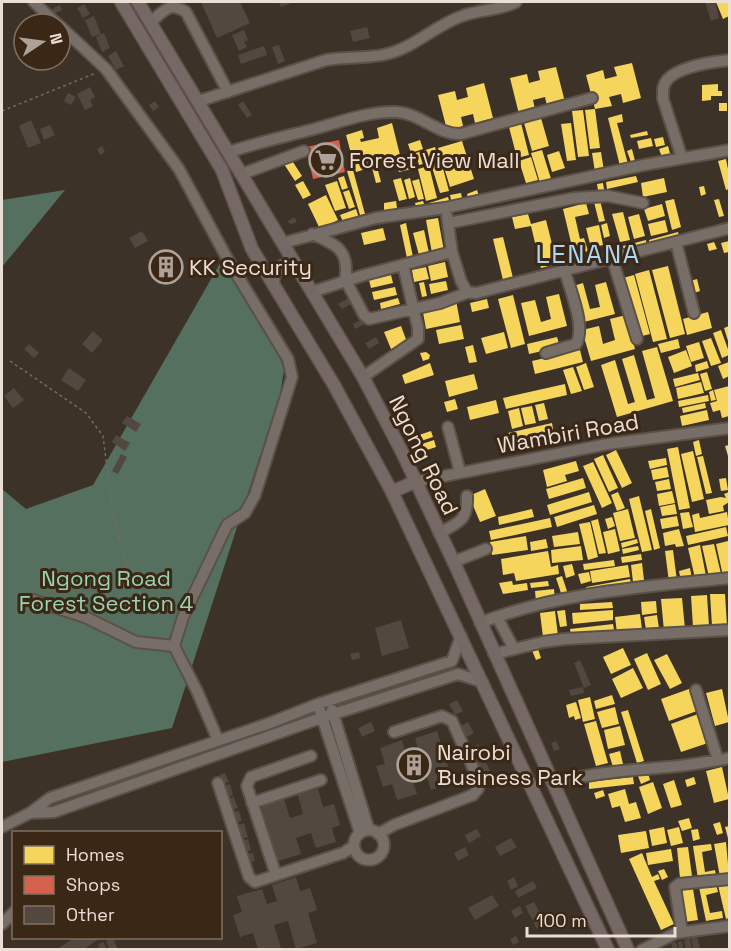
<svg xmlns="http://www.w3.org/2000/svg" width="731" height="951" font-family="'Space Grotesk',sans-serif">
<rect width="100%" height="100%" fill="#3d3228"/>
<!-- forest -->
<path fill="#55705f" d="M65 190 2 267V200Z
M222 260 271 342 275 343 284 370 280 394 172 728 2 762V489L26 509 93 485Z"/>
<!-- homes -->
<path fill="#f6d55c" d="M716 2H729V16L723 19Z
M632 63 641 98 623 103 621 94 609 97 612 106 595 109 600 148 590 149 585 110 595 109 586 75 603 70 605 79 617 76 614 67Z
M556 67 565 102 547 106 545 97 533 100 535 109 519 114 510 78 527 74 529 83 540 80 538 71Z
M484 83 493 118 475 123 473 114 461 117 463 126 447 130 438 95 455 91 457 100 468 97 466 88Z
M718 84V91H722V96H711V100L702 101V85Z
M719 103H727V111H719Z
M583 110 589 156 578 157 572 111Z
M622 114 623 122 617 123 628 164 620 166 608 118Z
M541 118 549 146 532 151 524 123Z
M392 123 400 155 392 157 394 162 385 164 382 154 366 158 369 168 356 172 346 135 362 130 364 138 360 139 361 142 379 138 377 128Z
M521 123 529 155 517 158 509 127Z
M571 123 576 160 567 161 561 124Z
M647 131 648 135 631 138 630 135Z
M663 137 665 145 656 147 654 139Z
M651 138 653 146 639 149 637 141Z
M420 140 423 149 411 153 408 144Z
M462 141 474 179 450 187 438 148Z
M668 146 671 157 663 160 659 149Z
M435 147 438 160 419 165 416 153Z
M632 149 635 161 631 162 627 151Z
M542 150 552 182 541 186 531 153Z
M559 151 565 168 552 172 547 155Z
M601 152 604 171 595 172 592 153Z
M412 154 416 168 399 172 395 159Z
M531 157 538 180 526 183 519 161Z
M291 159 302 176 295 181 284 164Z
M726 159 729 174V189L726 190 718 161Z
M441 161 449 191 440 193 431 164Z
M376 163 381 182 376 183 371 164Z
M429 166 437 198 426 201 418 169Z
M353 170 365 214 360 215 347 171Z
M344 176 348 188 342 190 338 178Z
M636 176 638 182 607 189 606 182Z
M401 178 407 199 399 201 393 180Z
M410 178 415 197 409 199 404 180Z
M664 178 667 192 643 197 641 183Z
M419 179 424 199 418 200 412 181Z
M303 181 311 195 303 199 295 185Z
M337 181 346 208 335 211 325 185Z
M603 183 605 195 599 196 597 184Z
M704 186 706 194 701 196 699 187Z
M349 190 355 207 349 209 343 192Z
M477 190 480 199 469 202 467 194Z
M461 193 463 202 452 205 450 195Z
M326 195 338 220 320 229 308 204Z
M448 197 450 203 431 209 429 203Z
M674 199 681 227 672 230 665 201Z
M719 199 724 216 719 217 714 200Z
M600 200 605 221 599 222 594 202Z
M396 201 397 208 384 212V203Z
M423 201 425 207 417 210 415 203Z
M586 203 589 214 575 217 580 239 584 238 588 251 574 255 563 209Z
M662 204 665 216 648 221 644 209Z
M356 209 359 218 344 224 340 215Z
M623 212 630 240 620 242 612 214Z
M528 214 531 224 546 220 557 264 541 268 531 226 515 229 512 217Z
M639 214 645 236 634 239 628 217Z
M438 218 444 251 432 253 426 220Z
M665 220 668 232 651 236 648 224Z
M406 223 413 257 407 258 400 225Z
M607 223 610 236 604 238 601 225Z
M599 225 603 245 591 248 586 228Z
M383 228 386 240 364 245 361 233Z
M424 230 429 253 419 255 413 233Z
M678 232 680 239 650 246 649 240Z
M503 237 514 282 504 284 493 239Z
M646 240 647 246 624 252 623 246Z
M729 241V252L724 253 721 243Z
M714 242 717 249 709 251 707 244Z
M165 255 176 275 167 280 156 259Z
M579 255 581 263 575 265 573 256Z
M445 262 448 277 431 281 428 266Z
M668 266 685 334 670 338 652 270Z
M426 267 429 279 414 282 412 270Z
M649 270 667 339 653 342 635 274Z
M391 275 393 283 371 288 369 280Z
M634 275 650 334 638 337 623 278Z
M697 279 700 291 694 293 690 281Z
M446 281 448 290 431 294 429 284Z
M424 282 427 296 422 297 419 283Z
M606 282 615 314 580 323 570 287 583 283 590 309 600 307 595 285Z
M395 287 397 295 374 300 372 292Z
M559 294 567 326 529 336 521 303 535 300 541 322 551 319 546 297Z
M513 295 525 344 511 348 498 299Z
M398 298 400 304 381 309 380 303Z
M487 299 489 308 472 312 470 303Z
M456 300 460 322 426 329 422 307Z
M708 312 712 328 687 335 683 319Z
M626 315 635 349 591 361 582 330 599 326 603 344 615 340 610 319Z
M461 325 464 339 439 344 436 330Z
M401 326 407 342 391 349 384 332Z
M729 326V344L724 328Z
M721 330 729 352V355L722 358 713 333Z
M504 332 508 348 486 354 481 338Z
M557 337 560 347 529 354 527 344Z
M711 338 721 363 711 366 702 341Z
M678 339 680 348 661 353 658 344Z
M699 342 704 358 691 362 686 346Z
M473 345 477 362 469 363 465 347Z
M657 347 673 401 617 417 601 365 615 360 628 404 635 402 622 359 634 355 647 400 655 398 642 351Z
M580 350 583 362 535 374 532 361Z
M686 350 692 366 674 373 668 357Z
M426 352 430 355 429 359 423 361 420 353Z
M707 361 709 368 696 372 695 365Z
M729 362V376L723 379 718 366Z
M430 363 434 375 405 384 402 375Z
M586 363 594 387 584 390 576 367Z
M573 367 582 391 571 394 563 370Z
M707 372 712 389 705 391 700 374Z
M698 373 700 380 675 387 673 379Z
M474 374 478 389 449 397 445 381Z
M701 382 704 393 678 399 676 388Z
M565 384 567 395 506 409 503 398Z
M729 386V416L722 418 720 410 713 412 710 403 717 401 714 390Z
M713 390 716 400 711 401 709 392Z
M708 395 709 401 679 407 678 401Z
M455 399 458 409 447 412 444 402Z
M496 400 499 413 470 420 467 407Z
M544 403 548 419 539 421 535 405Z
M705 403 706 408 683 413 682 408Z
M532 406 536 423 525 425 521 408Z
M519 408 523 426 512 429 508 411Z
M707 410 709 420 682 426 680 416Z
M552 423 554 434 510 444 508 433Z
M431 431 433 437 421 441 419 435Z
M434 440 436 447 424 451 422 444Z
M699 440 702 454 696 456 693 442Z
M729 445V455L728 456 725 446Z
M678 447 690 508 679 510 667 449Z
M616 450 632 483 622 488 606 455Z
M693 451 704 499 692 502 681 454Z
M603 455 618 488 609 492 594 459Z
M703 456 712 493 706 494 697 457Z
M666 458 667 465 650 469 648 461Z
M576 461 579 471 565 475 567 481 547 487 543 470Z
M593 462 612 503 602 508 583 466Z
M667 467 669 477 653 480 651 470Z
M583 478 586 488 549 499 546 489Z
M726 478 728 490 721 491 719 479Z
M669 479 671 489 657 491 655 482Z
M485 489 496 516 480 522 469 496Z
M672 491 675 503 659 506 657 494Z
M589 492 592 502 550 515 547 505Z
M618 492 625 508 617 511 611 495Z
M729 492V502L723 506 724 511 709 514 706 500 721 497 726 498 724 494Z
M639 496 652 550 642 552 629 499Z
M675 504 677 514 662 516 660 507Z
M594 505 597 514 557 527 554 517Z
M532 509 534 517 499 525 498 517Z
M628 509 635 538 620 541 613 513Z
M651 509 660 548 654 550 645 511Z
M689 512 693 527 683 529 680 513Z
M727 512 729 525 695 532 692 515 699 513 700 518Z
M677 516 679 526 662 529 660 519Z
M612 517 615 526 608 529 605 519Z
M550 518 552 527 491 540 489 531Z
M598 519 606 553 599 554 591 521Z
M590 522 598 557 588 560 579 524Z
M726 527 728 536 688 545 686 536Z
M615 529 620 551 608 554 603 532Z
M679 529 684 546 676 547 675 544 665 546 663 533Z
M578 532 580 544 554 547 552 536Z
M526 536 528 550 492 555 490 542Z
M546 539 548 548 531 551 530 542Z
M637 539 638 543 622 548 621 543Z
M728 541 729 574 723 576 716 544Z
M714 544 721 574 709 577 702 546Z
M700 545 706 576 695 578 688 548Z
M581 546 583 560 552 563 551 550Z
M638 546 639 550 623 554 622 549Z
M673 550 677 581 669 582 665 551Z
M548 551 551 567 558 565 559 574 516 581 514 573 503 575 501 559Z
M641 554 642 560 622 563 621 557Z
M614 560 615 566 584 570 583 564Z
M642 563 644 580 633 582 631 565Z
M572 564 575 575 566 578 563 566Z
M628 565 630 577 592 583 590 571Z
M690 568 692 579 681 581 679 571Z
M589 572 591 581 581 584 578 574Z
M562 576 569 597 563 599 556 578Z
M630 579 632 586 588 594 586 587Z
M512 581 513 585 527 583 528 590 503 594 499 583Z
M548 581 549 586 531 588 530 583Z
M554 589 555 600 536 602 535 591Z
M710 594H725L727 626H712Z
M707 595 709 626 693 627 691 596Z
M682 598 685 629 664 631 661 599Z
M656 601 657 613 642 615 641 602Z
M612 602 613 608 580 610V604Z
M565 610 567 626 560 627 557 611Z
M613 610V620L573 624 572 613Z
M555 611 558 636 543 637 540 613Z
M640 614 642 629 617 633 615 617Z
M657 615 659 628 646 630 644 617Z
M613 624 614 630 571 636 570 629Z
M537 646 541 658 536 660 531 648Z
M623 648 631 665 611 674 603 657Z
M647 653 661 684 648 690 634 659Z
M667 654 682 683 670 689 654 660Z
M633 668 643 688 621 698 612 679Z
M689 689 697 711 669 721 661 699Z
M722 689 729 722 715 726 706 693Z
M612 695 615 704 596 709 594 701Z
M590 697 595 719 583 722 578 700Z
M576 702 581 718 575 720 574 716 569 718 566 705Z
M615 707 619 724 602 728 597 712Z
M628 710 644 761 637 763 621 712Z
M698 714 708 743 681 752 671 724Z
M596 721 608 763 596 766 584 724Z
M620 726 625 745 608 749 604 730Z
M620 751 623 764 613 767 609 754Z
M722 767 729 799 714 803 706 771Z
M648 773 650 780 641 784 638 776Z
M633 777 634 784 589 789V782Z
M694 777 696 784 687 787 685 780Z
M674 780 682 805 671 808 663 784Z
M653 782 662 808 648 814 639 787Z
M625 789 629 804 636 802 641 818 625 822 620 806 612 808 608 794Z
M603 790 605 796 596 799 594 793Z
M689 818 692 828 682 831 678 821Z
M720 822 723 833 717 835 713 824Z
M729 826V842L725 827Z
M664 827 667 843 652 846 649 830Z
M679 827 683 843 671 846 667 830Z
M698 829 700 839 693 841 691 830Z
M646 831 649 848 621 853 618 835Z
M726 842 729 875 720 877 714 844Z
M711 844 712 850 702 852 705 872 715 870 716 876 698 879 693 846Z
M688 847 692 876 680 878 677 848Z
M671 849 673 861 648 865 646 853Z
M642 853 652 877 658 874 660 879 654 881 674 924 661 930 629 859Z
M664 869 668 877 662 880 658 871Z
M729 882V918L726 919 718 885Z
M716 884 718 892 706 895 710 913 722 911 723 918 706 921 699 887Z
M693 889 698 920 684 922 679 891Z"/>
<!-- shops -->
<path fill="#d6604d" d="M339 140 345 172 313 179 306 147Z"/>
<!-- building -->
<path fill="#524840" d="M201 2H240L250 23 217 38Z
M279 2H295L281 7Z
M705 2H715L719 18 711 21Z
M84 4 90 14 83 18 77 8Z
M60 5 62 10 53 14 52 9Z
M94 16 101 34 92 37 85 20Z
M367 27 370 38 353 42 350 31Z
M244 30 248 40 244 42 247 47 239 51 232 35Z
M104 33 110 48 102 52 96 37Z
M279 45 285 61 278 64 272 47Z
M264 46 267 55 241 64 238 55Z
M116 51 124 66 116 70 108 56Z
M90 87 95 97 90 100 93 106 85 110 77 94Z
M68 93 76 97 71 105 64 101Z
M155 101 159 107 153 111 149 105Z
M243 101 252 115 247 118 238 105Z
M31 120 41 143 28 148 19 126Z
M50 125 55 135 44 140 40 129Z
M102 146 105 152 100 155 97 149Z
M294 217 297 222 291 224 287 222Z
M142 231 148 241 135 248 129 238Z
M352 296 355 302 342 309 338 304Z
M365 318 367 323 355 329 353 324Z
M93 331 103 340 92 353 82 344Z
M376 337 379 343 369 349 365 343Z
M29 344 39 353 34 358 24 349Z
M69 368 86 380 78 391 61 380Z
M14 388 24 400 13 408 4 396Z
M127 416 141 424 136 432 122 423Z
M116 435 130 443 125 451 112 442Z
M121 454 127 457 118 474 112 471Z
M401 620 409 648 382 656 375 628Z
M359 652 360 658 352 660 350 654Z
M580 660 591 685 584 688 574 663Z
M583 687 584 693 571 696 569 690Z
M457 700 463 711 455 715 449 704Z
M371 722 375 731 362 737 358 728Z
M468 722 474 733 465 738 459 727Z
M437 731 453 783 431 790 426 774 412 779 417 794 397 800 392 784 383 787 376 766 385 764 380 748 402 740 408 760 420 756 415 738Z
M556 741 560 749 554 751 551 743Z
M478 744 484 755 475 760 469 749Z
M485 760 490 771 482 775 476 764Z
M225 773 229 782 223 784 219 775Z
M230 784 233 795 227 798 224 786Z
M318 789 323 807 334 804 340 825 332 828 336 842 316 848 311 833 296 838 301 854 278 861 261 806 284 799 290 818 303 814 298 795Z
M234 797 238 808 231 810 228 799Z
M239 811 242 821 237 823 233 812Z
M244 823 248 837 242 839 238 825Z
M477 829 481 836 469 843 465 835Z
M511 838 517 847 500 856 495 847Z
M248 839 251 850 246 852 242 841Z
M465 847 469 855 458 861 454 853Z
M253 853 255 861 250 862 248 854Z
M296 877 300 891 310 888 317 910 308 913 317 943 296 949 288 921 274 925 281 948 258 950 253 933 240 937 233 915 242 912 237 896 262 889 267 904 277 901 272 885Z
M514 877 518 886 511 890 507 881Z
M533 881 537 888 518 898 515 891Z
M492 895 499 906 475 920 468 908Z
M534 902 546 924 537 929 525 906Z
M520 906 523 913 515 918 511 911Z
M516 936 519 942 513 945 510 939Z
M697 936 700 948 693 949 691 938Z
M74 938H95L97 940 83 950H56Z
M113 938 118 950H110L106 941Z
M690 938 692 950H686L684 940Z
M682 941 684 950H679L678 942Z
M103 942 106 947 100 950 98 945Z
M676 942 678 950H673L671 943Z"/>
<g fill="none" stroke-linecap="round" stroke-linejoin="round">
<!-- minor casing -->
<g stroke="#5b5148" stroke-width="14">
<path id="minor" d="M34 2 57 24
M151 22C164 11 169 1 186 12L228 92
M60 26 106 69 179 169 228 260 288 359 292 377 255 495 245 513 227 525 183 617 174 646 197 691 218 740
M199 101 326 60C347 56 368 59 387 54 415 47 436 25 462 16 480 9 499 11 516 2
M229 152C256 143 283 137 310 130 338 123 367 111 396 112 420 113 438 135 461 134L592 98
M682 158 663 99C663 92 662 86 667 80 679 66 712 62 730 60
M242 174 304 151
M449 223 574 198 608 196 643 203
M312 234C337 245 350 250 345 281
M676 242 694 313
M283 243 376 218 445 208 644 165 730 150
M452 252 461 281 467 292 476 293 730 228
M612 258 637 339
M346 281 364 315 369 319 440 303 469 292
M312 292 364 275 452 252 447 216
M546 353 576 344C586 326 570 291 565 271
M363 377 418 339V328L403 265
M448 427 460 472
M414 482 608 444 730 428
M439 533C458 523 468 521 467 496
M453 562 486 549
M33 600 85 617 136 642 174 646
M497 617 514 649
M480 623C559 592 646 587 730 578
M494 654 543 642 565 639 730 630
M696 690 718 760
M332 710 369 830
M320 711 360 833
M218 783 249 877 255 882 343 853 354 846
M554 784C594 771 637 770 679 766 696 764 713 761 730 758
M252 803 321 780
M30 813 54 812 321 718 458 674 480 681
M2 827 30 813 50 798 270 723 318 704 452 661 461 636
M354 845a15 15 0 1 1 30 0a15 15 0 1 1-30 0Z
M378 834 394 825 473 795 478 789 479 781 452 721 442 716 394 732
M276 875 247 786 251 777 311 756
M2 924 14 912
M682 932 675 887 679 884 730 879
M642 950 676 933 730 926"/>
</g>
<!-- major casing -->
<g stroke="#5b5148" stroke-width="15">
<path id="major" d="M121 2 222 170 252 249 334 385 392 492 608 950
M138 2 363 377 402 452 457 569 628 950
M273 282 274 274 282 266 291 265 298 268
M392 492 414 482"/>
</g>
<!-- path -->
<path stroke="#736b64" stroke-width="1.5" stroke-dasharray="3 3" stroke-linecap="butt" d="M2 111 96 73
M10 361 86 413 103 436 112 507 128 573 142 596 163 622 168 632"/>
<!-- minor -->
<use href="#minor" stroke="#776e67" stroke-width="10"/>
<!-- major -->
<use href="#major" stroke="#766965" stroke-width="12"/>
</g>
<!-- icons -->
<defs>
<g id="supermarket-ring" transform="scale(1.725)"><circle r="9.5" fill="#3b2716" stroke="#aea298" stroke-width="1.5"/><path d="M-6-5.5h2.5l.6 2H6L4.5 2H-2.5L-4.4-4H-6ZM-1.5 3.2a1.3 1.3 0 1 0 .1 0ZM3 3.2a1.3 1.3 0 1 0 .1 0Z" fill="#aea298"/></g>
<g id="building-ring" transform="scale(1.725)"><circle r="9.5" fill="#3b2716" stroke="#aea298" stroke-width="1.5"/><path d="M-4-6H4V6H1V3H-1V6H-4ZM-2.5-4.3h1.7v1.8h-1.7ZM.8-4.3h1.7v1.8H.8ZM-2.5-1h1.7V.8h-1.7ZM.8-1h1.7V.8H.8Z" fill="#aea298"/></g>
</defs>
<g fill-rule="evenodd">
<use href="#supermarket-ring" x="326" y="160"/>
<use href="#building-ring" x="166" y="267"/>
<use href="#building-ring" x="414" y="765"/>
</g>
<g text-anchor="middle" stroke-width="6" stroke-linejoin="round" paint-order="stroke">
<!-- poi labels -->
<g font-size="22" fill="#ebded4" stroke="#3b2716" text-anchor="start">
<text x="349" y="168">Forest View Mall</text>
<text x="189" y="275">KK Security</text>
<text x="437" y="760">Nairobi<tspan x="437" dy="25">Business Park</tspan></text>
</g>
<!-- street labels -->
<g font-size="22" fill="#ebded4" stroke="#3b2716">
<text transform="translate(568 433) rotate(-10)" y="8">Wambiri Road</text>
<text transform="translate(424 455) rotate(64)" y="8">Ngong Road</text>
</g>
<!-- park labels -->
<g font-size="22" fill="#98d4b2" stroke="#3b2716">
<text x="106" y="586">Ngong Road<tspan x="106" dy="25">Forest Section 4</tspan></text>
</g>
<!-- quarter labels -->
<g font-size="26" letter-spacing="1.5" fill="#add8f4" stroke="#3b2716">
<text x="588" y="263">LENANA</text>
</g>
</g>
<!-- border -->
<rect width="731" height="951" fill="none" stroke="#ebded4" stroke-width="6"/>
<!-- legend -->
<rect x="12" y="831" width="210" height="108" fill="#3b2716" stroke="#817062" stroke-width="1.5"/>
<rect x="24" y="846" width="30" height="18" fill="#f6d55c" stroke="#817062" stroke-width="1.5"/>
<text x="66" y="861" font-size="18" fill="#ebded4">Homes</text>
<rect x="24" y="876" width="30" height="18" fill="#d6604d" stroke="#817062" stroke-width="1.5"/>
<text x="66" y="891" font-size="18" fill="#ebded4">Shops</text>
<rect x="24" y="906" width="30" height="18" fill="#524840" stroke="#817062" stroke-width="1.5"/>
<text x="66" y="921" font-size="18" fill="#ebded4">Other</text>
<!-- north arrow -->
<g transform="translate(42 42) rotate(77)"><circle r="28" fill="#3b2716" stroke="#817062" stroke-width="1.5"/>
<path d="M0-4.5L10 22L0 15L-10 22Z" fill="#aea298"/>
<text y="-9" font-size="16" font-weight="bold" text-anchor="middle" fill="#ebded4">N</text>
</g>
<!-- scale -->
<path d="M527 927v9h148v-9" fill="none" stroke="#ebded4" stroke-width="3"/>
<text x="536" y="927" font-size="18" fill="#ebded4" stroke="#3b2716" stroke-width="4.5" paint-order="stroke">100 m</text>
</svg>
